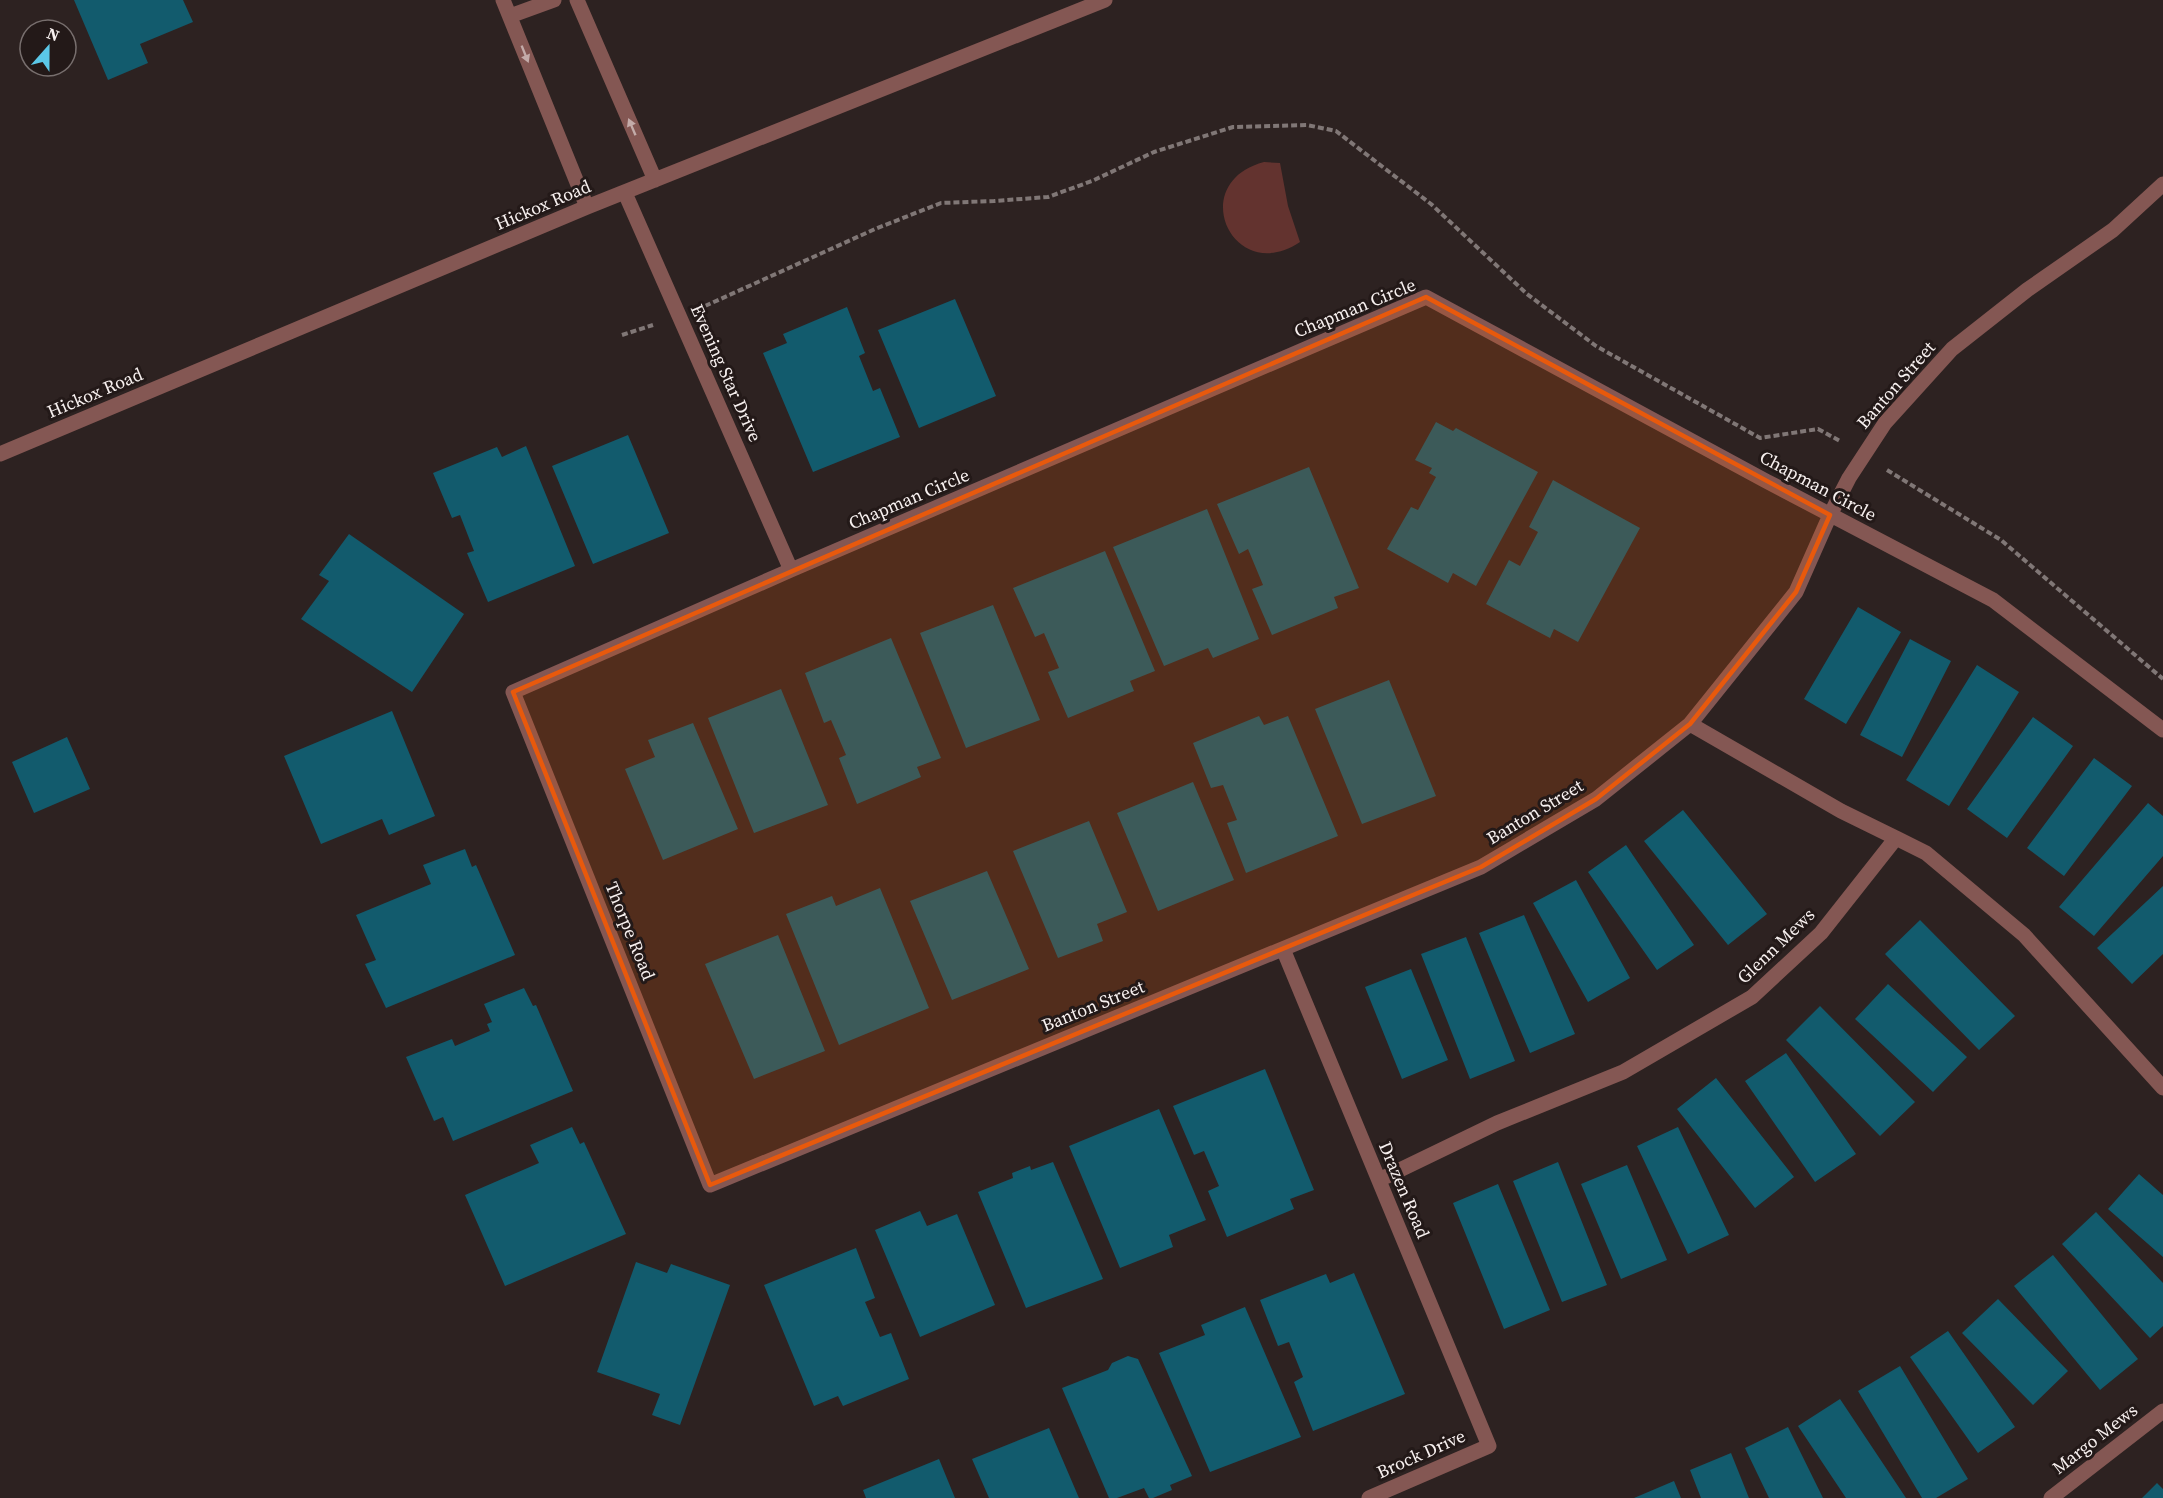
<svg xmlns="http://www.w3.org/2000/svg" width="2163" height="1498" font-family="'Source Serif 4',serif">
<rect width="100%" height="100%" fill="#2d2221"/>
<!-- green -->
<path fill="#63332f" d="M1264 162 1280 163 1288 206 1300 242C1233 287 1185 183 1264 162Z"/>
<!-- building -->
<path fill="#125b6d" d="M74 0H183L193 22 140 44 148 63 108 80Z
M955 299 996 396 919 428 878 330Z
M847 307 865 353 859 356 873 391 880 388 900 437 813 472 763 353 787 343 783 334Z
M1436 422 1453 431 1456 428 1538 472 1476 586 1453 573 1448 583 1387 549 1411 507 1418 510 1436 477 1429 473 1432 468 1415 460Z
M628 435 669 533 593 564 552 466Z
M526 446 575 566 488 602 467 553 474 551 460 515 452 518 433 473 497 447 502 457Z
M1309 467 1359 588 1334 597 1338 608 1272 635 1252 589 1263 585 1248 549 1239 554 1217 504Z
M1553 480 1640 528 1578 642 1554 629 1550 638 1486 604 1509 560 1520 566 1538 532 1529 527Z
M1207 509 1259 639 1213 658 1208 648 1164 666 1113 547Z
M349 534 464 614 412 692 301 619 329 581 319 575Z
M1105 551 1155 671 1130 681 1134 691 1068 718 1048 672 1059 668 1044 633 1035 637 1013 588Z
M993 605 1040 720 966 748 920 633Z
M1858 607 1901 632 1846 724 1804 699Z
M891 638 941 758 917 767 921 777 857 804 839 758 846 755 831 720 824 723 805 673Z
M1910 639 1951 661 1902 757 1860 735Z
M1977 665 2019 692 1949 806 1906 780Z
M1389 680 1436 796 1362 824 1315 709Z
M781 689 828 805 754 833 708 718Z
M392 711 435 816 389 835 382 819 321 844 284 756Z
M1259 716 1264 725 1288 716 1338 836 1246 873 1227 823 1237 820 1223 785 1211 788 1193 743Z
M2033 717 2073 746 2007 838 1967 809Z
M693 723 738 829 663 860 625 769 655 757 648 740Z
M67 737 90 789 34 813 12 762Z
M2094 758 2132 786 2064 876 2027 848Z
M1193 782 1234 880 1158 911 1117 813Z
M2148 803 2163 816V856L2094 936 2059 907Z
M1683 810 1767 914 1728 945 1644 841Z
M1089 821 1127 912 1097 924 1103 941 1058 958 1013 851Z
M1626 845 1694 945 1657 970 1588 872Z
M465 849 472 867 476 865 515 955 386 1008 365 964 376 960 356 915 431 884 423 865Z
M987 871 1029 969 952 1000 910 901Z
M1576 880 1630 978 1588 1002 1533 903Z
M2163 886V954L2132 984 2097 948Z
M880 888 929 1008 839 1045 786 914 832 896 836 906Z
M1524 915 1575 1034 1530 1053 1479 933Z
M1920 920 2015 1016 1979 1050 1885 954Z
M778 935 825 1051 754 1079 705 964Z
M1466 937 1515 1061 1470 1079 1421 954Z
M1411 969 1448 1060 1402 1079 1365 987Z
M1888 984 1967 1057 1933 1092 1855 1019Z
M524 988 533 1006 536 1005 573 1091 453 1141 443 1117 434 1121 406 1057 452 1039 455 1046 490 1031 487 1024 492 1022 484 1004Z
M1820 1006 1915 1102 1880 1136 1786 1040Z
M1786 1053 1856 1154 1815 1182 1745 1081Z
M1265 1069 1314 1190 1290 1199 1294 1209 1227 1237 1208 1191 1219 1186 1204 1151 1194 1155 1173 1106Z
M1716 1078 1794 1177 1755 1208 1677 1109Z
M1159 1109 1206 1220 1169 1235 1173 1247 1120 1268 1069 1146Z
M572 1127 580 1144 584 1142 626 1234 505 1286 465 1195 539 1163 530 1145Z
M1678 1127 1729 1235 1688 1254 1637 1146Z
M1053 1162 1103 1279 1026 1308 978 1192 1013 1178 1012 1173 1030 1166 1031 1170Z
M1558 1162 1607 1285 1562 1302 1513 1181Z
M1627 1165 1667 1260 1621 1279 1581 1184Z
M2139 1174 2163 1195V1257L2108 1209Z
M1498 1184 1550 1310 1504 1329 1453 1203Z
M920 1211 927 1226 957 1214 995 1305 920 1337 875 1230Z
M2096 1212 2163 1283V1326L2150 1338 2062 1244Z
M856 1248 875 1298 865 1302 880 1337 891 1333 909 1379 843 1406 838 1396 814 1406 764 1285Z
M2053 1255 2138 1359 2100 1390 2014 1286Z
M636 1262 667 1273 671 1264 730 1285 680 1425 652 1415 660 1394 597 1372Z
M1354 1273 1405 1394 1313 1431 1294 1382 1303 1377 1289 1342 1278 1346 1260 1300 1326 1274 1330 1283Z
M1998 1299 2068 1371 2033 1405 1962 1333Z
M1245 1307 1301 1437 1210 1472 1159 1353 1205 1335 1201 1325Z
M1948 1331 2015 1427 1978 1453 1910 1357Z
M1128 1356 1138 1359 1192 1476 1170 1485 1172 1490 1153 1498H1149L1144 1488 1117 1498H1109L1062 1388 1108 1370 1112 1363Z
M1900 1366 1968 1479 1936 1498H1922L1858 1391Z
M1840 1399 1906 1498H1846L1798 1426Z
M1788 1427 1823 1498H1769L1745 1448Z
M1049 1428 1079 1498H989L972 1459Z
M1731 1453 1749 1498H1701L1690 1470Z
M939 1459 955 1498H866L863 1490Z
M1674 1481 1681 1498H1634Z
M2157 1483 2163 1489V1498H2142Z"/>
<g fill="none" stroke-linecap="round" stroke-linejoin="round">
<!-- path -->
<path stroke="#807776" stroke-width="4" stroke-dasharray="6 3" stroke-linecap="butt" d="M705 306 875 229 941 203 994 201 1048 197 1092 181 1154 152 1233 127 1307 125 1336 131 1431 204 1527 294 1596 346 1760 438 1818 429 1840 441
M622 335 653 325
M1887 470 2001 540 2163 679"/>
<!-- minor -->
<path stroke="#845753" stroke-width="15" d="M503 0 587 207
M577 0 655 180
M510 16 554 0
M2163 184 2113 230 2027 290 1952 349 1885 423 1849 478 1830 515 1796 592 1690 724 1596 799 1481 867 710 1185 513 692 791 570 1426 297 1766 481 1993 600 2163 730
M625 193 791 570
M0 454 587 207 1105 0
M1896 838 1926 853 2024 935 2163 1088
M1283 949 1489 1446 1369 1498
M1379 1180 1497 1123 1623 1072 1752 997 1821 933 1896 838 1841 811 1690 724
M2051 1498 2163 1411"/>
</g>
<!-- one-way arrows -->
<defs><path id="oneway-solid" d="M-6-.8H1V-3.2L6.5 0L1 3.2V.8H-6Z" transform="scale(1.5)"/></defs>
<g fill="#c3aba9">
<use href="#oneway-solid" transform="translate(525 54) rotate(68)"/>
<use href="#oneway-solid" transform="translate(632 127) rotate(-113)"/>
</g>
<!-- marked area -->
<path fill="#e8590c" fill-opacity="0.2" stroke="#e8590c" stroke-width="4.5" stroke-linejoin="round" d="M1426 297 1830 515 1796 592 1690 724 1596 799 1481 867 710 1185 513 692Z"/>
<g text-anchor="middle" stroke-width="6" stroke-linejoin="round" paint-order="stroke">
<!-- street labels -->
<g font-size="18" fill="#f7f0ef" stroke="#231918">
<text transform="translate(543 205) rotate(-23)" y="6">Hickox Road</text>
<text transform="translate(1355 308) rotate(-22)" y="6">Chapman Circle</text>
<text transform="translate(726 373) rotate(66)" y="6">Evening Star Drive</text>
<text transform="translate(1896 385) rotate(-49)" y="6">Banton Street</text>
<text transform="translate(95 393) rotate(-23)" y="6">Hickox Road</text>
<text transform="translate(1818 486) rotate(28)" y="6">Chapman Circle</text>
<text transform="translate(909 499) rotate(-23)" y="6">Chapman Circle</text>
<text transform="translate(1535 812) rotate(-31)" y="6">Banton Street</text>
<text transform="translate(630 931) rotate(68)" y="6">Thorpe Road</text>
<text transform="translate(1776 946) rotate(-44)" y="6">Glenn Mews</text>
<text transform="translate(1093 1006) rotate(-22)" y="6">Banton Street</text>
<text transform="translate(1404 1190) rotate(67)" y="6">Drazen Road</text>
<text transform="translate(2095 1439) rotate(-38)" y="6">Margo Mews</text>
<text transform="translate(1421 1454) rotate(-24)" y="6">Brock Drive</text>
</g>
</g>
<!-- north arrow -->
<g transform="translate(48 48) rotate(21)"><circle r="28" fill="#231918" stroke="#786f6e" stroke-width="1.5"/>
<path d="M0-4.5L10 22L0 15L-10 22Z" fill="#5bc7e7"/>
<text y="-9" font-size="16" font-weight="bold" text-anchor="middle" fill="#f7f0ef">N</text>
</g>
</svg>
